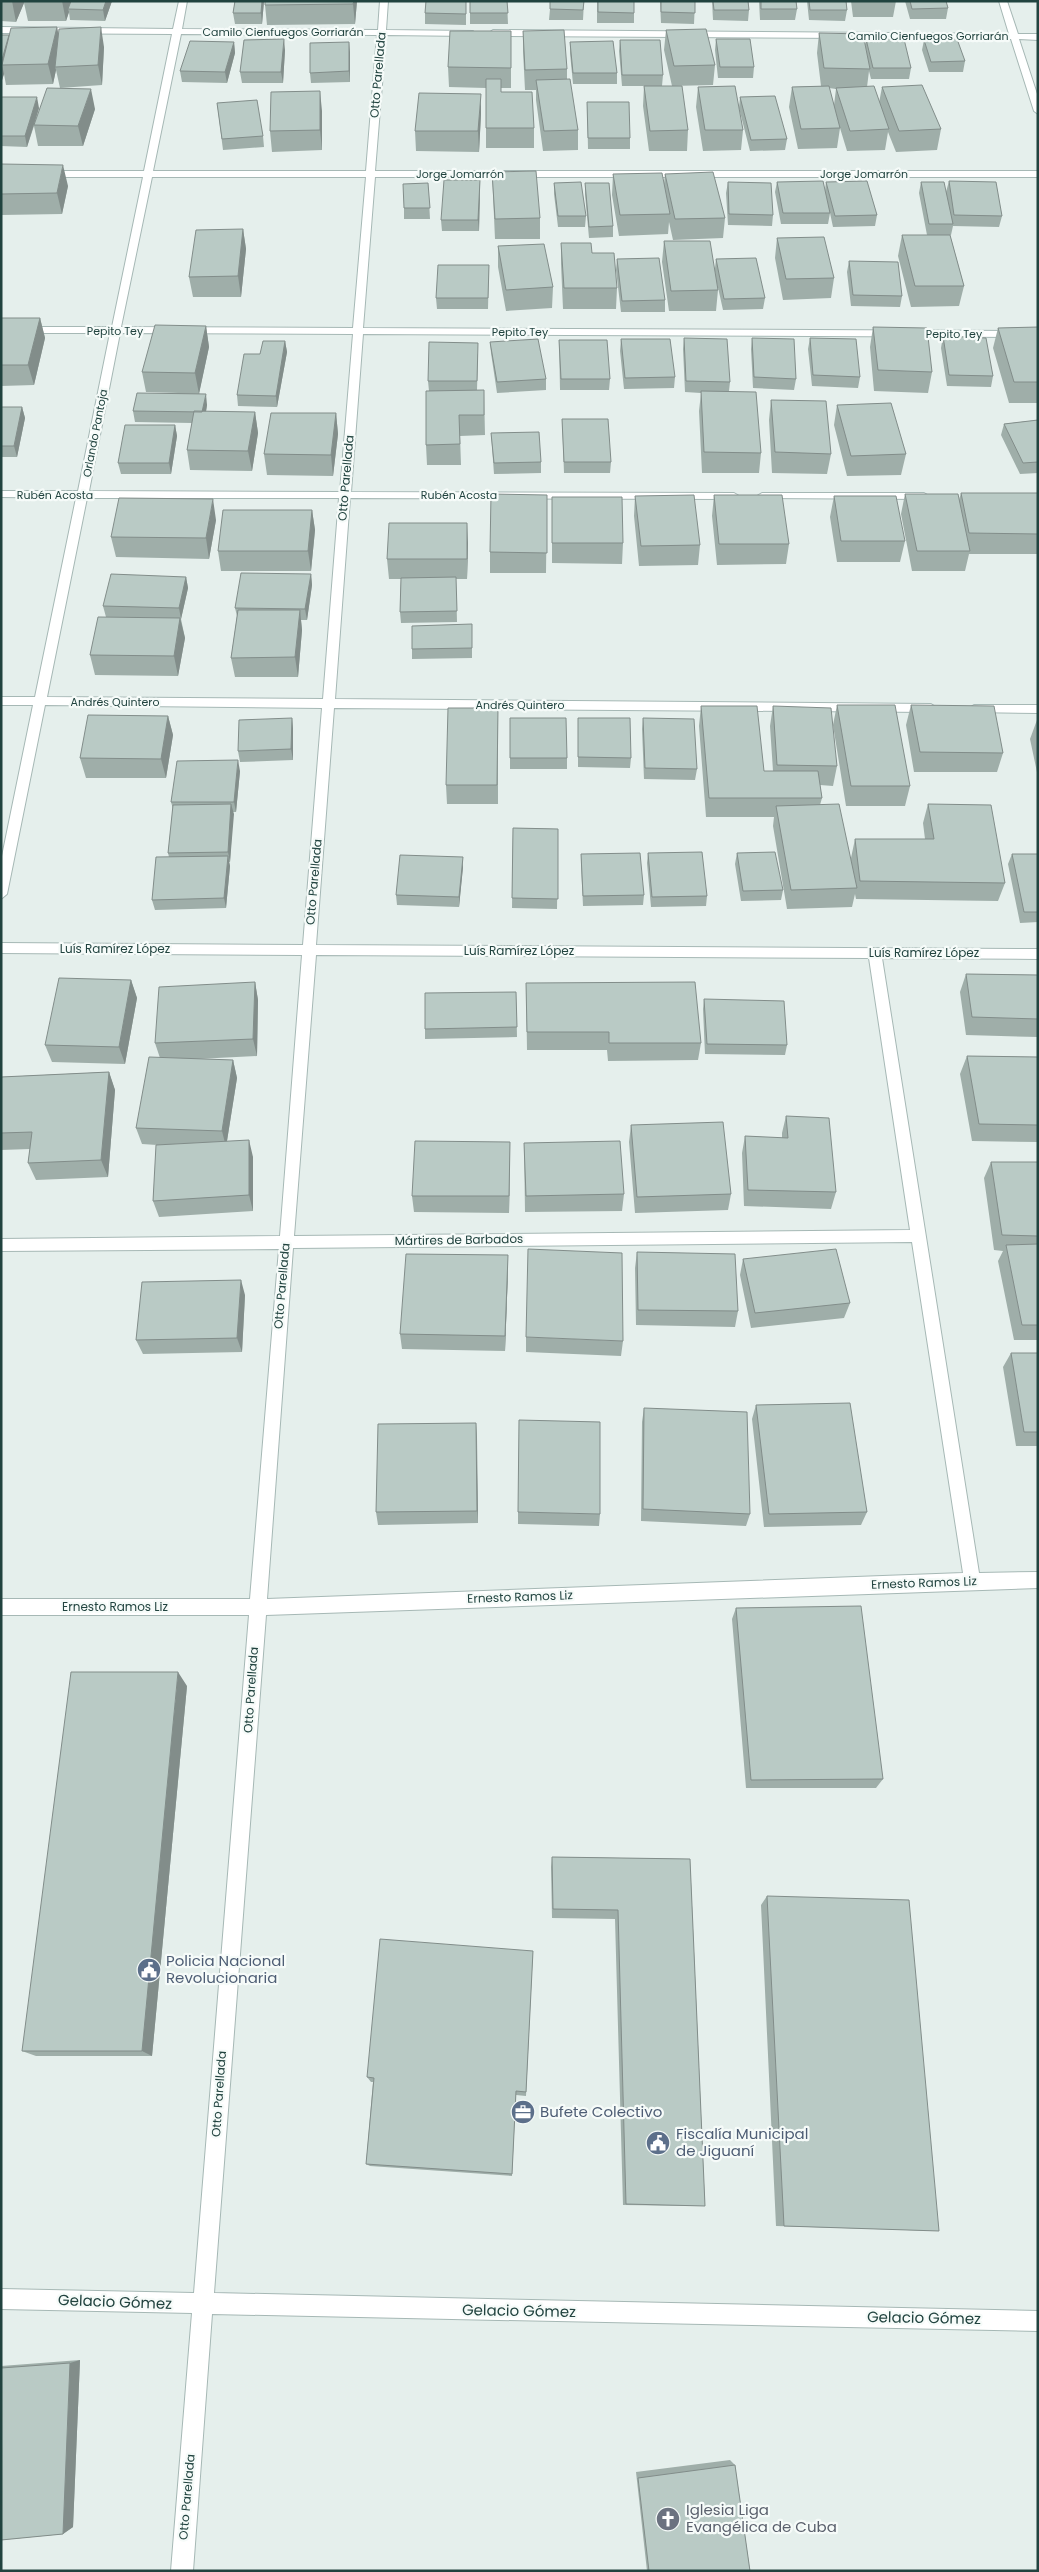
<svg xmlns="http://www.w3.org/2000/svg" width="1039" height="2572" font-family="Poppins,sans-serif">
<rect width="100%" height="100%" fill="#e5efec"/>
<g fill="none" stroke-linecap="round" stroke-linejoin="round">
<!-- minor casing -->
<g stroke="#a6b8b5" stroke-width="2">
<path id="minor" d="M179 1H187L182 29 378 30 380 1H388L386 30 473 31V35L470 36 386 35 375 171H1038V177H375L363 328 1038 331V337L363 334 351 492 734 493 739 496 734 499 350 498 335 699 931 704 937 708 931 712 334 708 316 945 1038 949V959L882 958 979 1573 1038 1572V1588L266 1615 214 2293 1038 2311V2331L212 2314 193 2571H171L192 2313 1 2309V2289L194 2293 249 1615H1V1599H250L279 1249 1 1251V1239L280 1236 302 955 1 953V943L303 945 322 708 45 705 7 894 1 899V861L33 705H1V697H35L76 498 1 497V491H78L110 333H1V327H112L143 177H44L39 174 44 171H144L172 34 1 33V27L173 29ZM181 34 377 35 366 171H153ZM152 177H366L353 328 121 327ZM120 333 353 334 340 492 89 491ZM87 498H339L323 699 47 697ZM316 955 869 958 910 1230 294 1236ZM912 1242 963 1573 267 1599 293 1248Z
M999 1H1007L1018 34H1038V40L1019 39 1038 97V114L1034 111 1011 39 493 36 489 33 493 30 1009 34Z
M762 493H924L929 496 924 499 758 498 757 496Z
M974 705H1038V713L970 712 968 709Z"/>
</g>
<!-- minor -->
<use href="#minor" fill="#fff" fill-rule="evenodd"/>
</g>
<!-- wall -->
<path fill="#9faea9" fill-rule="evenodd" d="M1 1H112L105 21 70 20 69 12 66 21H28L24 3 16 22 1 21Z
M235 1H264L262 24H235L233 13Z
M265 1H357L355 24 267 25 265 5Z
M426 1H466V25L425 24V13Z
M470 1H507L508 24H470Z
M584 1 583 20H549L550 9Z
M597 1 634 13V23H597Z
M660 1H695L694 24 661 23Z
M712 1H748L749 10 748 21 713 20Z
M759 1H796L797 9 795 20H760Z
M807 1H846L847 10 845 21 809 20Z
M851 1H896L893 17H853Z
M905 1H946L948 8 946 19H910Z
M57 27 58 35 104 47 102 85 60 88 56 70 53 84 6 85 4 74 2 80H1V35H9Z
M666 30 715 65 713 85 672 86 664 50Z
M511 31V88H501V92L534 128V148H486V88L449 87 448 67Z
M523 31 567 69V79L578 130V150L543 151 536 100V90H525L523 51Z
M819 33 865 45 866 39 911 68 909 79H871L869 71 867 87 879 103 882 87 941 129 937 150 896 152 888 132 885 150 847 151 840 128 837 148 798 149 789 107 792 87 821 86 817 53ZM829 88 836 89 834 105Z
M716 39 754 67 753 78H718L715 50Z
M620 40 663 75 662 86H622L619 51Z
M924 40 965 61 963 72H929L922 50Z
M234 42 235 53 227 83 182 82 180 71Z
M570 42 617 73V84H573L570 53Z
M285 50 283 83H242L240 72Z
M350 52V82L311 83 310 73Z
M644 86 688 130 687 151H649L643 106Z
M698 87 743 130 741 150 703 151 696 107Z
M1 97 39 108 35 122 95 109 83 146H38L34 126 27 147 1 146Z
M740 97 787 139 785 150 750 151 739 108Z
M587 102 630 138V149H588Z
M217 103 263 136 264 147 223 150Z
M322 111V150L272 152 270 131Z
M481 114 479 152 416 151 415 131Z
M1 164 68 186 62 214 1 215Z
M492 172 540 218V239H495Z
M613 174 664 184 665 174 725 218 723 238 673 240 669 222 668 234 619 236 612 195Z
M480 180 479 231H442L441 220Z
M949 181 1002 216 999 227 953 226 951 235H950L964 286 959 306 911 307 898 256 902 235H927L919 193 921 182 946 192Z
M728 182 773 215 772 226 728 225 726 193Z
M777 182 825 191 826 182 877 215 875 226 833 227 830 213 828 224H781L775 192Z
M428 183 430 219H404V208Z
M554 183 586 216 585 227H558L554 194Z
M585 183 613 226V237L589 238 585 194Z
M243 229 246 249 241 297H193L189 277Z
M777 238 834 278 831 298 783 300 775 258Z
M664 241 715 268 716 259 765 298 763 309 723 310 717 283 718 290 716 311H669L662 262Z
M561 243 592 253 617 288 616 309H563L561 264Z
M498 246 553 287 552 308 506 311 498 267Z
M617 259 665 300V312H621L616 270Z
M849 261 902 296 900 307 851 306 847 272Z
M489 265 488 309H437L436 298Z
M1 318H40L45 338 34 385 1 386Z
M206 326 209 347 199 393 207 405 206 412H255L258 433 252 471 190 470 187 450 192 423 135 422 133 411 178 393 146 392 142 372Z
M873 327 932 372 928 393 874 391 870 347Z
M1038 327V403H1009L993 348 998 328Z
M943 336 993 376 991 387 947 386 941 348Z
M684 338 730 382 729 391 761 453 759 473H702L699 411 701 393 685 392 683 349Z
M752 338 796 379 794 390 753 388 751 349Z
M810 338 860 377 858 388 812 386 808 349Z
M621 339 675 377 674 388 624 389 620 351Z
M559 340 610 379 609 390H560Z
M285 341 287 352 277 407 238 406 237 395 260 354Z
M490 342 546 379V390L497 393 491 353Z
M478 354 477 390H484L485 435 460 436 461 465H427L426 445 429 391 428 381Z
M771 400 831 454 827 474 772 473 769 420Z
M837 405 906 454 901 475 847 476 834 425Z
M1 407H22L25 418 17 457H1Z
M336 413 338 434 333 476 267 475 264 454Z
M562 419 611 462 610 473H564Z
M1038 420V473L1020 474 1001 435 1004 424Z
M175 425 177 436 171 474H121L118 463Z
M491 433 541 462V473L494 474Z
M961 493H1038V554H969L965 571H912L901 514 905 494 959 500Z
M547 495 546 573H490V552Z
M714 495 789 544 786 564 717 565 712 516Z
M635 496 700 545 698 565 639 566 634 516Z
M834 496 905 541 900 562H837L830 517Z
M552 497 623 543 622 564 552 563Z
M312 510 315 530 311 571H221L218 551Z
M216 520 209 559 116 557 111 537Z
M468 543 467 579H456L457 622 401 623 400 612 401 579H389L387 559Z
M311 574 312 585 307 620H301L302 630 298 677H235L231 658 237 616 235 608Z
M186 577 188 588 181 619 185 638 178 676 95 675 90 655 138 618 106 617 103 606Z
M472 624V658L412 659V649Z
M837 705 910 786 905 806H846L833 725Z
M911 705 1003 753 997 772H914L906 725Z
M701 706 764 771H773L770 726 773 706 837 766 833 786 820 785 822 798 820 805 851 863V858L855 839H925L923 823 928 804 1005 883 998 901 856 899 855 894 852 907 787 909 773 826 774 817H706L699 726Z
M498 708V804H447L446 785Z
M168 716 173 735 166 778H86L80 758Z
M292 718 293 729V760L240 762 238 751Z
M510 718 567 758V769H510Z
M578 718 631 758 630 768 578 767Z
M643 718 697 769 695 780 644 779 642 729Z
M1037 720H1038V777L1030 739Z
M240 771 236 812H233L230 862H229L230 866 226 908 155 910 152 900 169 857 168 853 173 809 171 802Z
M513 828 558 829 557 909 512 908Z
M648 853 707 896 706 906 651 907 647 863Z
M737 853 783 890 781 900 741 901 735 864Z
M581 854 644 895 643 905 583 906 581 864Z
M1012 854H1038V922L1020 923 1008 864Z
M463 867 459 907 397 905 396 895Z
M966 974 1038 975V1037L966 1035 960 992Z
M131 980 137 998 125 1064 52 1062 45 1045Z
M255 982 258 1000 257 1056 197 1059 233 1060 237 1078 227 1141 253 1157V1211L159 1217 153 1201 157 1145 142 1144 136 1128 160 1058 155 1043Z
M526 983 701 1043 698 1060 608 1061 607 1050H527Z
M516 992 517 1037 425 1039V1029Z
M704 999 787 1045 785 1055 705 1054 703 1009Z
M967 1056 1038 1057V1142L972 1141 960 1074Z
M109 1072 115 1090 108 1177 36 1180 28 1163 30 1149 1 1150V1077Z
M786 1116 836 1192 831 1209 744 1206 742 1153 745 1136 782 1138V1133Z
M631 1125 731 1194 728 1210 635 1213 629 1142Z
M510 1142 509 1213 414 1212 412 1196Z
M524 1143 624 1194 622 1211 525 1212Z
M991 1162H1038V1340H1014L998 1261 1003 1251 994 1250 984 1178Z
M637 1252 738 1311 735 1327 636 1325 635 1268Z
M743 1259 850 1303 844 1318 751 1328 740 1275Z
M508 1271 505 1351 402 1349 400 1334Z
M245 1295 242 1352 143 1354 136 1340Z
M526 1337 623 1341 621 1356 526 1352Z
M1011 1353H1038V1446H1016L1003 1367Z
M756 1405 867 1512 861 1525 764 1527 752 1419Z
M644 1408 750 1514 746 1526 641 1521 642 1422Z
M476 1423 478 1523 378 1525 376 1512Z
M518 1512 600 1514 599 1526 518 1524Z
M736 1608 883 1779 876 1788H746L732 1619Z
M187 1686 152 2056H36L22 2051Z
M552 1857 690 1859 705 2206H700L623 2205 615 1919 552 1918 551 1867Z
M767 1896 939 2231 776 2226 761 1905Z
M533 1951 526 2096 516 2095 512 2176 370 2166 366 2164 373 2082H371L367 2077Z
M80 2360 73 2527 63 2534 1 2540V2366Z
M730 2460 735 2465 750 2571H647L636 2472Z"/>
<!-- shaded-wall -->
<path fill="#828d8a" d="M12 1H24V3L16 22Z
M62 1H72L68 9 69 12 66 21Z
M106 1H112L105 21 103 10Z
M262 1H264L262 24 261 13Z
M354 1H357L355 24 353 4Z
M57 27 61 47 55 67 56 70 53 84 48 64Z
M101 27 104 47 102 85 98 65Z
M10 35 2 65 4 74 2 80 1 63Z
M284 39 285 50 283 83 281 72Z
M234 42 235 53 227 83 225 72Z
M349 42 350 52V82L349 71Z
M91 89 95 109 83 146 78 126Z
M320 91 322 111V150L320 130Z
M481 94V114L479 152 478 131Z
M37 97 39 108 27 147 25 136Z
M63 165 68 186 62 214 57 193Z
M480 180V191L479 231 478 220Z
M243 229 246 249 241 297 238 276Z
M40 318 45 338 34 385 28 365Z
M206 326 209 347 199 394 195 373Z
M285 341 287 352 277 407 276 396Z
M206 394 207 405 204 423 202 412Z
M22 407 25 418 17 457 14 446Z
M255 412 258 433 252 471 248 451Z
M336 413 338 434 333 476 331 455Z
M175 425 177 436 171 474 169 463Z
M213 499 216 520 209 559 206 538Z
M312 510 315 530 311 571 308 551Z
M467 523 468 543 467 579Z
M311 574 312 585 307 620 305 609Z
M186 577 188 588 181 619 179 608Z
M300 610 302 630 298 677 295 657Z
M180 618 185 638 178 676 174 656Z
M168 716 173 735 166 778 161 759Z
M292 718 293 729V760L291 749Z
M238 760 240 771 236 812 234 802Z
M231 804 234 814 230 862 228 852Z
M228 856 230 866 226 908 224 898Z
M463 857V867L459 907V897Z
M131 980 137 998 125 1064 119 1047Z
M255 982 258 1000 257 1056 253 1039Z
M233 1060 237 1078 226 1147 222 1131Z
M109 1072 115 1090 108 1177 101 1160Z
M249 1140 253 1157V1211L249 1195Z
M510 1142V1159L509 1213V1196Z
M508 1255V1271L505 1351V1336Z
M241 1280 245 1295 242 1352 237 1338Z
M476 1423 477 1437 478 1523 477 1511Z
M178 1672 187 1686 152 2056 142 2051Z
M80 2360 73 2527 63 2534 70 2363Z"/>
<!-- building -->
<path fill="#b9cac5" stroke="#828d8a" d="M71 1H106L103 10 68 9Z
M235 1H262L261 13H233Z
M265 1H354L353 4 265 5Z
M426 1H466V14L425 13Z
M470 1H507L508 13H470Z
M550 1H584L583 10 550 9Z
M598 1H634V13L598 12Z
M661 1H695V13L661 12Z
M713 1H748L749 10H714Z
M761 1H796L797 9H761Z
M809 1H846L847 10H810Z
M910 1H946L948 8 912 9Z
M57 27 48 64 2 65 11 28Z
M101 27 98 65 55 67 59 29Z
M706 29 715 65 674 66 666 30Z
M564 30 567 69 525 70 523 31Z
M450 31H511V68L448 67Z
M819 33 863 34 870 69 824 68Z
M1 35H9L1 63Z
M284 39 281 72H240L244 40Z
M716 39H750L754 67H720Z
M866 39H904L911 68H873Z
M957 39 965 61 931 62 924 40Z
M620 40H660L663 75H622Z
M190 41 234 42 225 72 180 71Z
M613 41 617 73H573L570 42Z
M349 42V71L310 73V43Z
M486 79H501V92H532L534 128H486Z
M570 79 578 130 544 131 536 80Z
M922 85 941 129 899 131 882 87Z
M644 86H682L688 130 650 131Z
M735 86 743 130H705L698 87Z
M829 86 840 128 801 129 792 87Z
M874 86 889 129 850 131 836 88Z
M47 88 91 89 78 126 34 125Z
M320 91V130L270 131 271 92Z
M419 93 481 94 478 131H415Z
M775 96 787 139 751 140 740 97Z
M1 97H37L25 136H1Z
M257 100 263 136 222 139 217 103Z
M587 102H629L630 138H588Z
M1 164 63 165 57 193 1 194Z
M536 171 540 218 495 219 492 172Z
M713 172 725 218 675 219 665 174Z
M662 173 670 214 620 215 613 174Z
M444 180H480L478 220H441Z
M823 181 830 213H783L777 182Z
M867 181 877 215 835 216 826 182Z
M949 181 996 182 1002 216 954 215Z
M581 182 586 216H558L554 183Z
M728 182 771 183 773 215 729 214Z
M921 182H944L953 224H929Z
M428 183 430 208H404L403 184Z
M585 183H609L613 226 589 227Z
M243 229 238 276 189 277 196 230Z
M902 235H950L964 286H915Z
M824 237 834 278 786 279 777 238Z
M664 241H710L718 290 671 291Z
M561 243H591L592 253H614L617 288H564Z
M544 244 553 287 506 290 498 246Z
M659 258 665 300 622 301 617 259Z
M756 258 765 298 724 299 716 259Z
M849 261 898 262 902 296 853 295Z
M438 265H489L488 298H436Z
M1 318H40L28 365H1Z
M155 325 206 326 195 373 142 372Z
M873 327 927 328 932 372 878 370Z
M1038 327V382H1014L998 328Z
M943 336 986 338 993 376 949 375Z
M684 338 727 339 730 382 686 381Z
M752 338 794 339 796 379 754 377Z
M810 338 856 339 860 377 813 375Z
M538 339 546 379 497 382 490 342Z
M621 339H670L675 377 625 378Z
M559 340H607L610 379H561Z
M263 341H285L276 396 237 395 244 354H260Z
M429 342 478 343 477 381H428Z
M484 390V415H459L460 444 426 445V391Z
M701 391 756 392 761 453 704 452Z
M137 393 206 394 202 412 133 411Z
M771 400 826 401 831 454 775 452Z
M891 403 906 454 851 456 837 405Z
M1 407H22L14 446H1Z
M194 411 255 412 248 451 187 450Z
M271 413H336L331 455 264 454Z
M562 419H608L611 462H564Z
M1038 420V462L1023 463 1004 424Z
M125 425H175L169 463H118Z
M539 432 541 462 494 463 491 433Z
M961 493H1038V534L969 533Z
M491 494 547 495V553L490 552Z
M905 494H958L970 551H917Z
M694 495 700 545 641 546 635 496Z
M714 495H782L789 544H719Z
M834 496H896L905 541H841Z
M552 497H622L623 543H552Z
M119 498 213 499 206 538 111 537Z
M223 510H312L308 551H218Z
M389 523H467V559H387Z
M241 573 311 574 305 609 235 608Z
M111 574 186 577 179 608 103 606Z
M456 577 457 611 400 612 401 578Z
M238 610H300L295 657 231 658Z
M98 617 180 618 174 656 90 655Z
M472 624V648L412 649V626Z
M837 705H895L910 786H851Z
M911 705 994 706 1003 753 920 752Z
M701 706H757L764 771H818L822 798H709Z
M773 706 831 708 837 766 777 765Z
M448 708H498L497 785H446Z
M88 715 168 716 161 759 80 758Z
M292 718 291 749 238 751 239 720Z
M510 718H566L567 758H510Z
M578 718H630L631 758 578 757Z
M643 718 694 719 697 769 645 768Z
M238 760 234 802H171L177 761Z
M231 804 228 852 168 853 173 805Z
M839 804 857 888 791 890 776 806Z
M928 804 991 805 1005 883 860 881 855 839H934Z
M513 828 558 829V899L512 898Z
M702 852 707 896 652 897 648 853Z
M775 852 783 890 743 891 737 853Z
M640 853 644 895 583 896 581 854Z
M1012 854H1038V912H1024Z
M400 855 463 857 459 897 396 895Z
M228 856 224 898 152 900 156 857Z
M966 974 1038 975V1019L972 1017Z
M59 978 131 980 119 1047 45 1045Z
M255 982 253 1039 155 1043 159 987Z
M695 982 701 1043H609V1032H527L526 983Z
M516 992 517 1027 425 1029V993Z
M704 999 784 1001 787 1045 707 1044Z
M967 1056 1038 1057V1125L979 1124Z
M149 1057 233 1060 222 1131 136 1128Z
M109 1072 101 1160 28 1163 32 1132 1 1133V1077Z
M786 1116 829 1118 836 1192 748 1190 745 1136 788 1138Z
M723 1122 731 1194 637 1197 631 1125Z
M249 1140V1195L153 1201 156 1145Z
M415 1141 510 1142 509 1196H412Z
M620 1141 624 1194 526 1196 524 1143Z
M991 1162H1038V1236L1002 1235Z
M1038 1244V1325H1022L1006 1245Z
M528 1249 622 1253 623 1341 526 1337Z
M836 1249 850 1303 755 1313 743 1259Z
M637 1252 735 1254 738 1311 638 1310Z
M406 1254 508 1255 505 1336 400 1334Z
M241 1280 237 1338 136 1340 142 1282Z
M1011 1353H1038V1432H1024Z
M850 1403 867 1512 769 1514 756 1405Z
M644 1408 747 1412 750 1514 643 1509Z
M519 1420 600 1422V1514L518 1512Z
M476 1423 477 1511 376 1512 378 1424Z
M861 1606 883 1779 751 1780 736 1608Z
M71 1672H178L142 2051H22Z
M552 1857 690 1859 705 2206 626 2204 618 1910 553 1909Z
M767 1896 909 1900 939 2231 784 2226Z
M380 1939 533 1951 526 2092 516 2091 512 2174 366 2164 374 2078 367 2077Z
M70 2363 63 2534 1 2540V2368Z
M735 2465 750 2571H649L638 2478Z"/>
<!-- icons -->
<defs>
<g id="civic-disc" transform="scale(1.25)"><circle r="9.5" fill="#5c6f8a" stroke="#f6fbf9"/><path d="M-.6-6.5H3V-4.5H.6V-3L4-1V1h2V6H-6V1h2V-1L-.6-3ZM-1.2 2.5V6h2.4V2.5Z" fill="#fff"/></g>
<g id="office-disc" transform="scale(1.25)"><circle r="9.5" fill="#5c6f8a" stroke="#f6fbf9"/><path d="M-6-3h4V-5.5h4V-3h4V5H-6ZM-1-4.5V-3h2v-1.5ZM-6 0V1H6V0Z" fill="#fff"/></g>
<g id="church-disc" transform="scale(1.25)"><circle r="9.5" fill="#6b7280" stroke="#f6fbf9"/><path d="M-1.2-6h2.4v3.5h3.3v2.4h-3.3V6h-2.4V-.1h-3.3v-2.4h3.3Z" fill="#fff"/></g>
</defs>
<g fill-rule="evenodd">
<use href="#civic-disc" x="149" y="1970"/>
<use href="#office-disc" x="523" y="2112"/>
<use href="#civic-disc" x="658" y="2143"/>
<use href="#church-disc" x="668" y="2519"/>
</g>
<g text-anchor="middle" stroke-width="4.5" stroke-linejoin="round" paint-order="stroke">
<!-- far-street labels -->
<g font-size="11" fill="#21433f" stroke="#f6fbf9">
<text x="283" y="36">Camilo Cienfuegos Gorriarán</text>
<text x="928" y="40">Camilo Cienfuegos Gorriarán</text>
<text x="460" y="178">Jorge Jomarrón</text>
<text x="864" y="178">Jorge Jomarrón</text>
<text x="115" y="335">Pepito Tey</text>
<text x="520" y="336">Pepito Tey</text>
<text x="954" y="338">Pepito Tey</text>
<text transform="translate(95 433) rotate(-79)" y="4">Orlando Pantoja</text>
<text x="55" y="499">Rubén Acosta</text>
<text x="459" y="499">Rubén Acosta</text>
<text x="115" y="706">Andrés Quintero</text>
<text x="520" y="709">Andrés Quintero</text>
</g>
<!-- street labels -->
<g font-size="12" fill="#21433f" stroke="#f6fbf9">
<text transform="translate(378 75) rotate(-85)" y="4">Otto Parellada</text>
<text transform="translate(346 478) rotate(-85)" y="4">Otto Parellada</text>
<text transform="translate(314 882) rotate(-85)" y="4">Otto Parellada</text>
<text x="115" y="953">Luís Ramírez López</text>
<text x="519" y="955">Luís Ramírez López</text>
<text x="924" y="957">Luís Ramírez López</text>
<text transform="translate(459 1240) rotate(-1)" y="4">Mártires de Barbados</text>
<text transform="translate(282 1286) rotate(-85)" y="4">Otto Parellada</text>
<text transform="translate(924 1583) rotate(-2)" y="4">Ernesto Ramos Liz</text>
<text transform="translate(520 1597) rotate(-2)" y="4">Ernesto Ramos Liz</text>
<text x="115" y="1611">Ernesto Ramos Liz</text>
<text transform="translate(251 1690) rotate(-86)" y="4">Otto Parellada</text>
<text transform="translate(219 2094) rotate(-86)" y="4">Otto Parellada</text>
<text transform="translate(187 2497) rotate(-85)" y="4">Otto Parellada</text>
</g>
<!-- near-service labels -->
<g font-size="15" fill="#4e5e75" stroke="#f6fbf9" text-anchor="start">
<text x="166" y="1966">Policia Nacional<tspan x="166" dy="17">Revolucionaria</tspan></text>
<text x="540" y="2117">Bufete Colectivo</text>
<text x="676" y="2139">Fiscalía Municipal<tspan x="676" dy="17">de Jiguaní</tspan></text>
</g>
<!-- near-street labels -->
<g font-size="15" fill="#21433f" stroke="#f6fbf9">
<text transform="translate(115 2302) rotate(2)" y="5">Gelacio Gómez</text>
<text transform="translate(519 2311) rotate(1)" y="5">Gelacio Gómez</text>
<text transform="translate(924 2318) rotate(1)" y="5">Gelacio Gómez</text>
</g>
<!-- near-worship labels -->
<g font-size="15" fill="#5b616d" stroke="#f6fbf9" text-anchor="start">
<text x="686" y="2515">Iglesia Liga<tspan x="686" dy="17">Evangélica de Cuba</tspan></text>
</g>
</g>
<!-- border -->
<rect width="1039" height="2572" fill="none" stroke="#21433f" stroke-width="5"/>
</svg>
